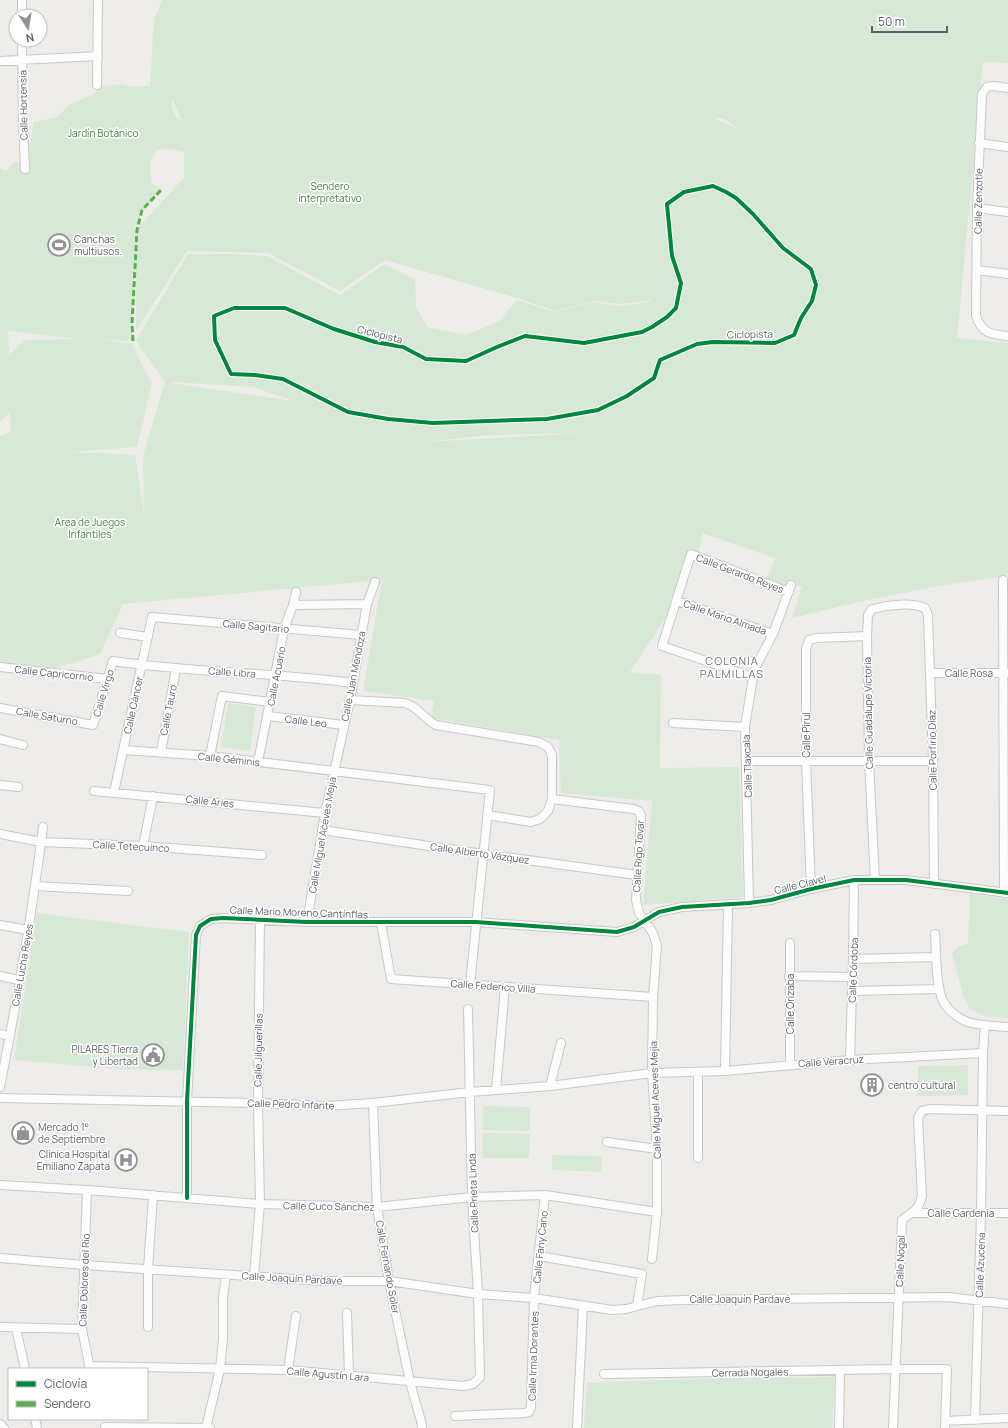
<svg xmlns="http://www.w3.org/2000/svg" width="1008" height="1428" font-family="Manrope,sans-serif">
<rect width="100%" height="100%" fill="#edece9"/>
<!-- green -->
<path fill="#d8e8d6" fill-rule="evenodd" d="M162 0H1008V63L983 62 957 338 1008 343V576C935 585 863 600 792 618L802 587 787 582 786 585 767 579 775 558 702 533 699 551 689 548 674 605 630 672 661 675 660 768 739 767 743 897 643 905 652 801 561 793 559 740 431 718 434 701 363 691 382 580 123 604 100 654 50 670 0 664V436L11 432 10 412 0 422V168L6 171 13 163 27 158 34 122 57 117 69 105 91 95 103 86 120 84 133 87 150 86 154 20ZM172 98 182 121C172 117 172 108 172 98ZM711 117 725 119 741 130ZM168 149 184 152V178L137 229 142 210 161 190 151 182 150 164 156 150ZM136 246V331L187 251 268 253 340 291 385 260 517 298 555 311 594 301 620 304 648 301 652 294 649 302 620 306 594 302 555 312 517 300 498 322 466 335 427 327 416 306 415 280 385 264 340 295 267 256 233 254H188L136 341 165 382 143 456 144 513 135 455 71 452 137 447 152 383 145 371 132 344 102 340 133 341ZM8 331 77 339H78L24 340 9 355ZM171 382 253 387 294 401 171 383ZM585 433 423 442 490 435Z
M228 703 256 707 250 751 221 747Z
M970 894 1008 899V1018L984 1016 971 1010 964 999 952 953 958 947 968 944Z
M37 913 189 932 183 1070 118 1069 14 1060Z
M968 1065V1095L918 1096V1066Z
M483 1106 530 1107V1131L483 1130Z
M483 1133 530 1134 529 1158H482Z
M552 1155 602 1156 601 1172 552 1170Z
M835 1377 832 1428H584L587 1383 720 1378Z"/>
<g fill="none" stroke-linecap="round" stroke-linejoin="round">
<!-- minor casing -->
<g stroke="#c8c8c8" stroke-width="10">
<path id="minor" d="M22 0V16
M22 40 23 123 25 169
M0 61 98 56
M97 85 98 0
M1008 88 994 86 987 87 982 94 977 208 976 316C982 334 991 334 1008 336
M979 143 1008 147
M977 208 1008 212
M977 270 1008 274
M1003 580 1004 893
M677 601 773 634
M293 605 367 604
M120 633 148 637
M0 667 108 679
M930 673H1008
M753 677 662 646 691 554 789 592
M350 700 405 703C419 707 423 718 436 725L539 742 548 747 552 755V799L548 811 540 819 531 822 487 815
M0 708 93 725 113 661C192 673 273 672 352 683
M268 716 344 725
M673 723 745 727
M0 739 23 745
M123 750 210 756 490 790 470 984
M161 752 176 669
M210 756 222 696 271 702
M747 761H933
M258 762 284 629 293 605 296 592
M0 785 18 787
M94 791 325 813
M114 792 152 617 361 635
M552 799 633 809 639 811 641 816 636 900 639 913 653 933 657 946 653 997 652 1073 657 1149V1212L652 1259
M322 830 483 854 637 875
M0 834 41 842 143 846 262 855
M143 846 153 796
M875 880 869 761 867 636 868 615 872 609C887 605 911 602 925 608L928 615 933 761 934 884
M35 886 128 891
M811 889 806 761V649L809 640 817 638 867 636
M749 903 745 727 753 677 756 666 773 634 791 585
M307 922 325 813 350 700 367 604 375 582
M381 922 391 979 653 997
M0 925 28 930
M935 934C936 949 936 989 943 1001 948 1010 958 1019 968 1022 981 1026 995 1026 1008 1027
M790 943V1065
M853 959 936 957
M0 976 19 980
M789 976 853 977
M852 991 939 989
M0 1034 10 1036
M850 1060 853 959 854 880
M725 1071 728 904
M550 1086 561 1043
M0 1087C17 1001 32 914 43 827
M496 1090 505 987
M0 1098 258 1103 326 1106 373 1103 470 1092 550 1086 652 1073 725 1071 850 1060 983 1053 985 1025
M373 1103 377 1207 389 1281 410 1382 421 1421 422 1428
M607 1142 657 1149
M698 1158V1073
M0 1185 87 1190 260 1204 377 1207 472 1197 545 1195 657 1212
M87 1190 82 1329 90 1369
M187 1198V1101L196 935 200 926 211 919 223 918 307 922H476L617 932 634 927 659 912 682 907 749 903 771 900 811 889 854 880H906L1008 893
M914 1213H1008
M539 1256 642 1274 637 1306
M0 1258 84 1265 323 1281H389L478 1294 534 1298 612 1310 626 1309 657 1301 684 1300 948 1297 1008 1304
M254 1276 260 1204 258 1103 260 919
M347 1313 349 1375
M0 1327 82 1329
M148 1327V1269L153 1195
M16 1328 25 1369
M89 1366 288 1370 463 1386 473 1384 480 1377 478 1294 472 1197 468 1009
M288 1370 296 1316
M604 1374 895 1369H947L945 1428
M455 1416 524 1413 529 1412 531 1407 534 1298 545 1195
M35 1419 37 1428
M975 1420 981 1213 983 1053
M945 1421 1008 1418
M0 1424 4 1428
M105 1427 210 1428
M206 1428 220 1369 223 1338V1298L226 1275
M577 1428 583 1306
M839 1428 840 1371
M893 1428 902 1220C913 1211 918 1212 922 1196L918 1118 922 1111 929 1109 1008 1111"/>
</g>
<!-- minor -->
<use href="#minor" stroke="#fcfcfc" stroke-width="8"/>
<!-- quiet -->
<path stroke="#59b04a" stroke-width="3" stroke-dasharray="6 3" stroke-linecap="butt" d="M133 341 132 323 137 230 142 210 161 190"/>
<!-- cycleway casing -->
<g stroke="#fff" stroke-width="6">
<path id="cycleway" d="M713 186 726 192 736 198 753 214 783 248 811 269 816 285 812 301 801 318 794 335 775 343 713 342 697 344 660 360 654 378 627 396 598 410 547 419 433 423 388 419 348 412 283 379 255 375 231 374 215 340 214 316 234 308H285L334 329 375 342 403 347 426 359 466 361 497 347 525 336 584 343 642 332 652 327 667 317 676 308 681 283 672 256 667 204 684 192Z
M187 1198V1101L196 935 200 926 211 919 223 918 307 922H476L617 932 634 927 659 912 682 907 749 903 771 900 811 889 854 880H906L1008 893"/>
</g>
<!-- cycleway -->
<use href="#cycleway" stroke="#00873e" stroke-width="4"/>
</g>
<!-- icons -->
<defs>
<g id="stadium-ring" transform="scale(1.15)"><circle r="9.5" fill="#fff" stroke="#909294" stroke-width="1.5"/><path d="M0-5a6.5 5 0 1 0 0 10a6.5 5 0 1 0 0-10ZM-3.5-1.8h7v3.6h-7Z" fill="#909294"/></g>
<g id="civic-ring" transform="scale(1.15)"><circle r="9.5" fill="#fff" stroke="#909294" stroke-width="1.5"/><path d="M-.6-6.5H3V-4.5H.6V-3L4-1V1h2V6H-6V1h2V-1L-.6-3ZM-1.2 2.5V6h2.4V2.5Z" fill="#909294"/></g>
<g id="building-ring" transform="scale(1.15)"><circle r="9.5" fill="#fff" stroke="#909294" stroke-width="1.5"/><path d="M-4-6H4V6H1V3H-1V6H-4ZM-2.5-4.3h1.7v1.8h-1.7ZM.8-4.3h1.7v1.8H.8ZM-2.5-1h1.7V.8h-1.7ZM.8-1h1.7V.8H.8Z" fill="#909294"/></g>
<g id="shop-ring" transform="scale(1.15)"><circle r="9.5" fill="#fff" stroke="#909294" stroke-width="1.5"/><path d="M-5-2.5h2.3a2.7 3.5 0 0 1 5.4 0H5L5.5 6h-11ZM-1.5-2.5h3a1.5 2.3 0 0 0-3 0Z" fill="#909294"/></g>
<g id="hospital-ring" transform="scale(1.15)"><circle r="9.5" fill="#fff" stroke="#909294" stroke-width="1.5"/><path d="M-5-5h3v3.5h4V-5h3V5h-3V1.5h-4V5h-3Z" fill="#909294"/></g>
</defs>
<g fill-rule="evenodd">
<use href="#stadium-ring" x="59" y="245"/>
<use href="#civic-ring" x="153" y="1055"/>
<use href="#building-ring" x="872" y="1085"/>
<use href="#shop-ring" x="23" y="1133"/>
<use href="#hospital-ring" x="126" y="1160"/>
</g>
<g text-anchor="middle" stroke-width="3" stroke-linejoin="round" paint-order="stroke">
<!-- street labels -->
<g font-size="10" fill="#5e6266" stroke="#fff">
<text transform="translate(23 105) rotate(-91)" y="4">Calle Hortensia</text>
<text transform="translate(978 201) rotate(-89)" y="4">Calle Zenzotle</text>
<text transform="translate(380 334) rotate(14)" y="4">Ciclopista</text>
<text transform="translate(750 334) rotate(-1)" y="4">Ciclopista</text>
<text transform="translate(740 573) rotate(21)" y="4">Calle Gerardo Reyes</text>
<text transform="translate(725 617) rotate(19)" y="4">Calle Mario Almada</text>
<text transform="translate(256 626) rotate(5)" y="4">Calle Sagitario</text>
<text transform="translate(232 672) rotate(4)" y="4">Calle Libra</text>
<text transform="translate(54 673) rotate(6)" y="4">Calle Capricornio</text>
<text x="969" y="677">Calle Rosa</text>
<text transform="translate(276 676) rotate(-79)" y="4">Calle Acuario</text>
<text transform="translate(353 676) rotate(-79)" y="4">Calle Juan Mendoza</text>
<text transform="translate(103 693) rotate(-73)" y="4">Calle Virgo</text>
<text transform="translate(133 705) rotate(-78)" y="4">Calle Cáncer</text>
<text transform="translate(168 710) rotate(-79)" y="4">Calle Tauro</text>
<text transform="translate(868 713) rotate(-91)" y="4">Calle Guadalupe Victoria</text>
<text transform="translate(47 716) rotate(10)" y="4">Calle Saturno</text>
<text transform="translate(306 721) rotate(7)" y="4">Calle Leo</text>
<text transform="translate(806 735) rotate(-90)" y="4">Calle Pirul</text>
<text transform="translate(932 750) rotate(-91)" y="4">Calle Porfirio Díaz</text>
<text transform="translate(229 759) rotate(6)" y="4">Calle Géminis</text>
<text transform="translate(747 766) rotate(-92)" y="4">Calle Tlaxcala</text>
<text transform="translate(210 801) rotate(6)" y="4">Calle Aries</text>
<text transform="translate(322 835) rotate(-80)" y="4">Calle Miguel Aceves Mejía</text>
<text transform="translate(131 846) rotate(3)" y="4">Calle Tetecuinco</text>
<text transform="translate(480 853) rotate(8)" y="4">Calle Alberto Vázquez</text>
<text transform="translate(638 856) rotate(-87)" y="4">Calle Rigo Tovar</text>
<text transform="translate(800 884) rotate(-14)" y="4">Calle Clavel</text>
<text transform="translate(299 912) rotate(2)" y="4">Calle Mario Moreno Cantínflas</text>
<text transform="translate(22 965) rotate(-80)" y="4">Calle Lucha Reyes</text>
<text transform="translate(853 970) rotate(-88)" y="4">Calle Córdoba</text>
<text transform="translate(493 986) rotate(4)" y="4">Calle Federico Villa</text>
<text transform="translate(790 1004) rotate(-90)" y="4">Calle Orizaba</text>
<text transform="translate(258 1050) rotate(-89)" y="4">Calle Jilguerillas</text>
<text transform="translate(831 1061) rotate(-4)" y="4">Calle Veracruz</text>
<text transform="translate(655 1100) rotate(-92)" y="4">Calle Miguel Aceves Mejía</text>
<text transform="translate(291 1104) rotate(2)" y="4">Calle Pedro Infante</text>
<text transform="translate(473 1193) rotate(-92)" y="4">Calle Prieta Linda</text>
<text transform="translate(329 1206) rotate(1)" y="4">Calle Cuco Sánchez</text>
<text x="961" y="1217">Calle Gardenia</text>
<text transform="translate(540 1247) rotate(-84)" y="4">Calle Fany Cano</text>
<text transform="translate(900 1261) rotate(-88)" y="4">Calle Nogal</text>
<text transform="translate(980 1265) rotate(-88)" y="4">Calle Azucena</text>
<text transform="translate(388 1267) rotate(80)" y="4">Calle Fernando Soler</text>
<text transform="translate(292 1278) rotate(3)" y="4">Calle Joaquín Pardavé</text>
<text transform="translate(84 1280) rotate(-88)" y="4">Calle Dolores del Río</text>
<text x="740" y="1303">Calle Joaquín Pardavé</text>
<text transform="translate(533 1356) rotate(-88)" y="4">Calle Irma Dorantes</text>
<text transform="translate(750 1372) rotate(-1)" y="4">Cerrada Nogales</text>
<text transform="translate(328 1374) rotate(5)" y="4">Calle Agustín Lara</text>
</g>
<!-- park labels -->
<g font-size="10" fill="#3f8441" stroke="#fff">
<text x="103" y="137">Jardín Botánico</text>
<text x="330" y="190">Sendero<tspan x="330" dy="12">interpretativo</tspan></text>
<text x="90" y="526">Area de Juegos<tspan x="90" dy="12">Infantiles</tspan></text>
</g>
<!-- poi labels -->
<g font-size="10" fill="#5e6266" stroke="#fff" text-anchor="start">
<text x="74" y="243">Canchas<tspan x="74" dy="12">multiusos.</tspan></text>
<text x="138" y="1053" text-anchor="end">PILARES Tierra<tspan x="138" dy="12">y Libertad</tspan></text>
<text x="888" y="1089">centro cultural</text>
<text x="38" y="1131">Mercado 1°<tspan x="38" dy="12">de Septiembre</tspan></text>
<text x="110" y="1158" text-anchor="end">Clínica Hospital<tspan x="110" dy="12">Emiliano Zapata</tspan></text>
</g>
<!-- neighbourhood labels -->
<g font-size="11" letter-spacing="1" fill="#707478" stroke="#fff">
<text x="732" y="665">COLONIA<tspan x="732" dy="13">PALMILLAS</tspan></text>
</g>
</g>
<!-- legend -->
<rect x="8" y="1368" width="140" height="52" fill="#ffffff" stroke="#bfc0c2"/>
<rect x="16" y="1381" width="20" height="6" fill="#00873e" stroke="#bfc0c2"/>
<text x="44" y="1388" font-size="12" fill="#5e6266">Ciclovía</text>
<rect x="16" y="1401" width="20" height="6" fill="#59b04a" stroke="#bfc0c2"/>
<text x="44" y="1408" font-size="12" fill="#5e6266">Sendero</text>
<!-- north arrow -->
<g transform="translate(28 28) rotate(168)"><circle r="19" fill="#ffffff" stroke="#bfc0c2"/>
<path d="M0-3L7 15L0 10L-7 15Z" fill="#909294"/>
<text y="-6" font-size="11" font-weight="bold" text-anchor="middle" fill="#5e6266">N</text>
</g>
<!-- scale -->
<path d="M872 26v6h75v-6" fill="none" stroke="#5e6266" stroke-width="2"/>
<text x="878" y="26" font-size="12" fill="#5e6266" stroke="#ffffff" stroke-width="3" paint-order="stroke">50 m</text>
</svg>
